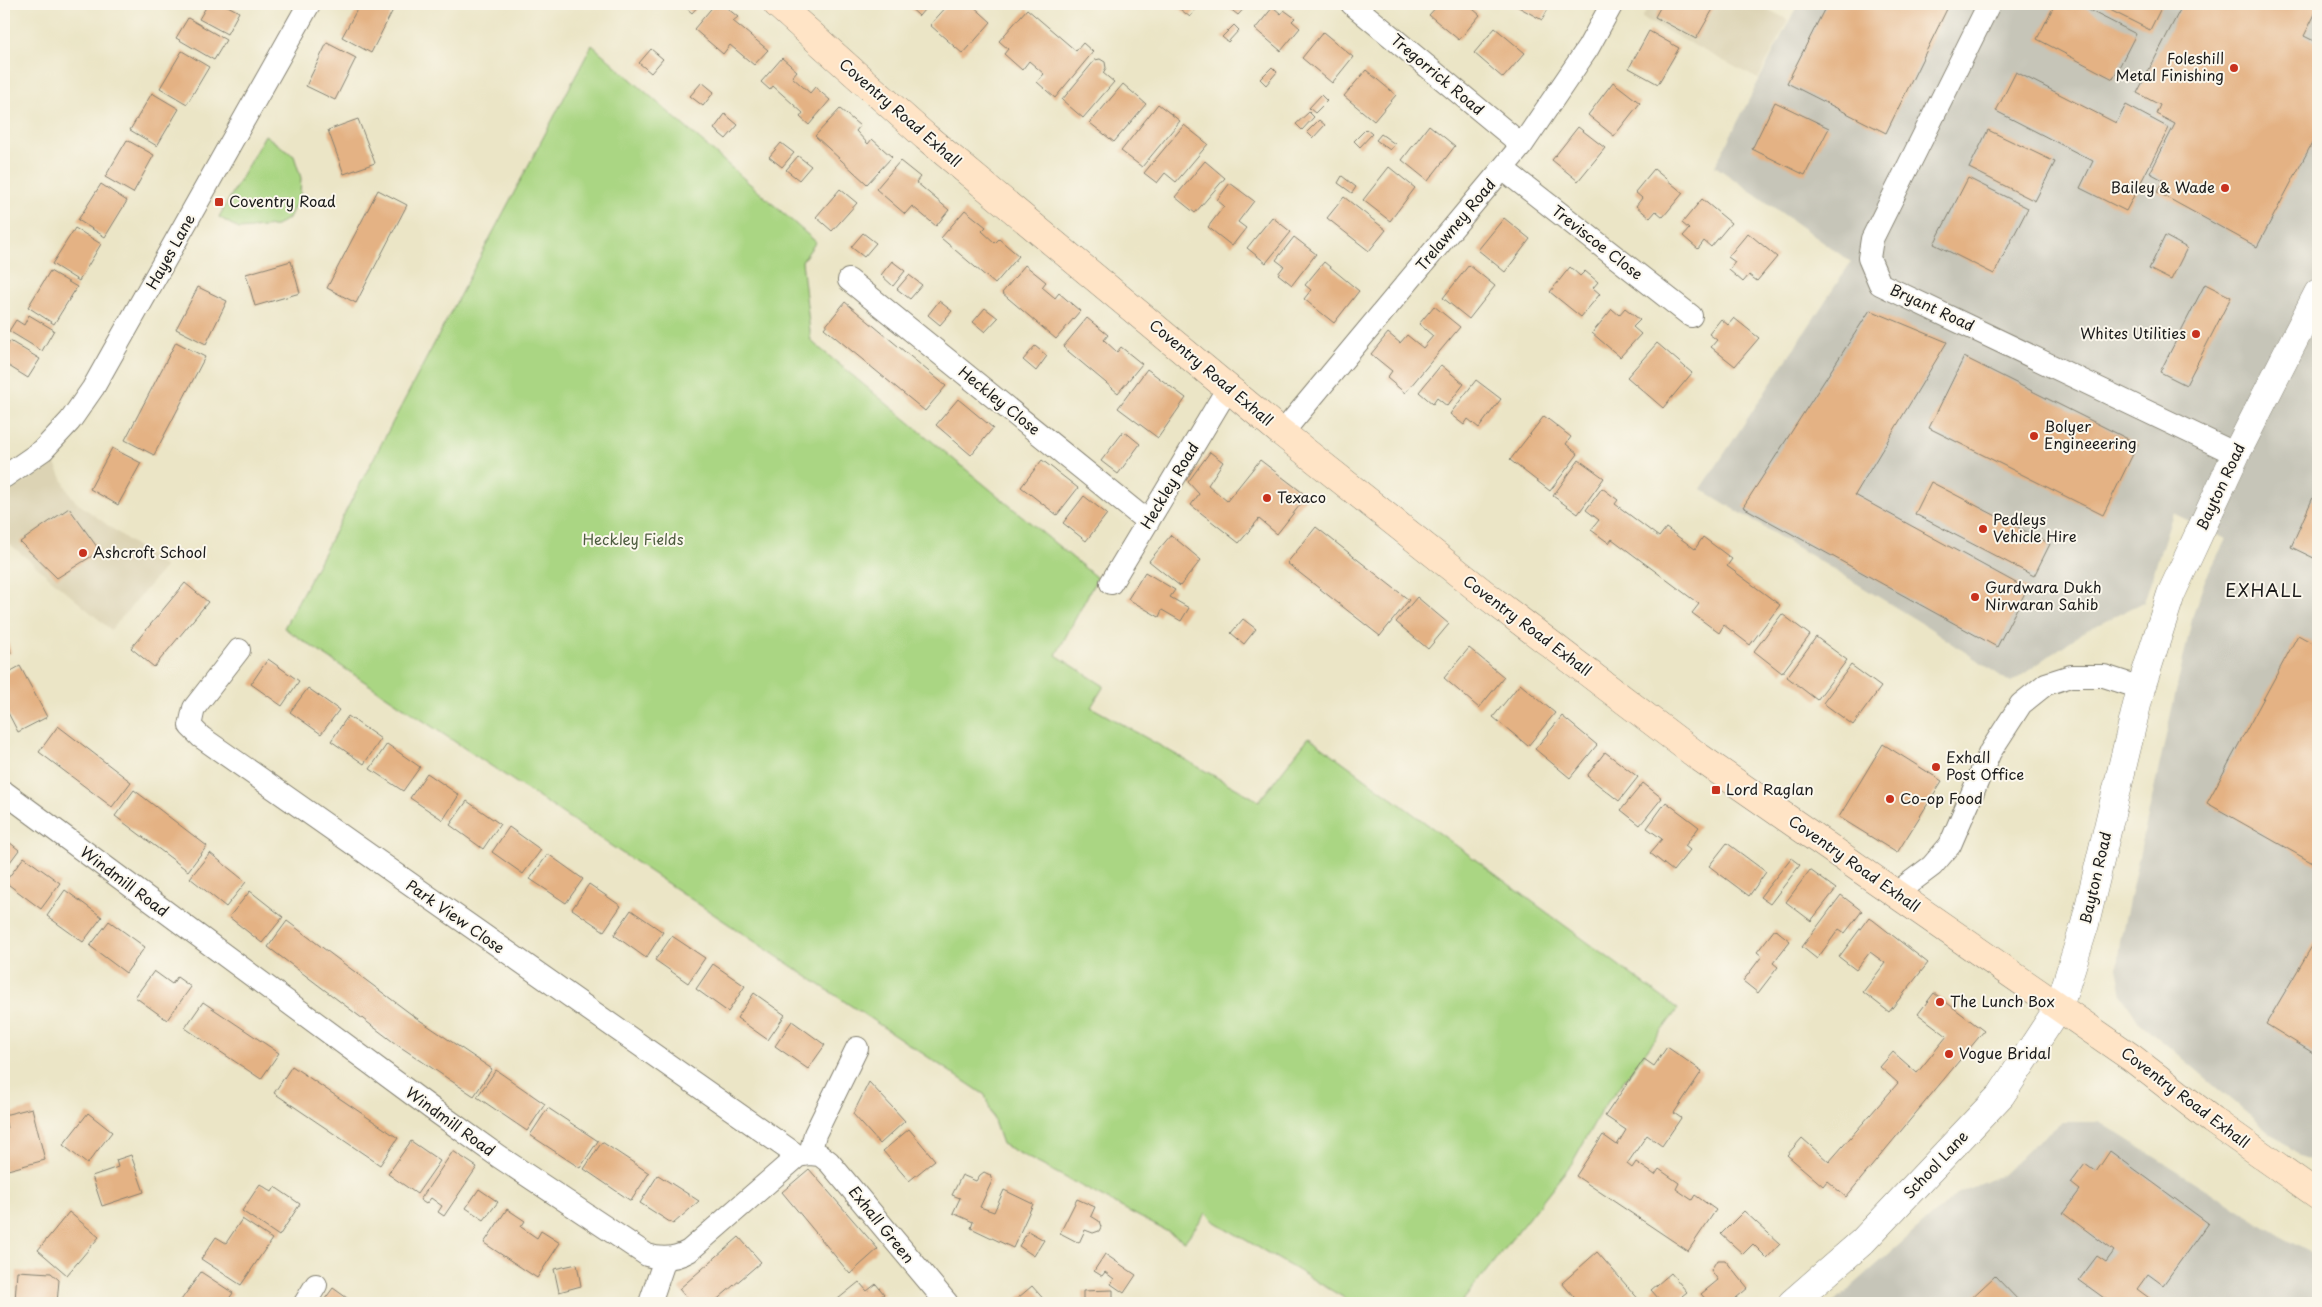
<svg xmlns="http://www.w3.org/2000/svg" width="2322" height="1307" font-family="'Playpen Sans',sans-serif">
<rect width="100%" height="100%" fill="#fbf7ec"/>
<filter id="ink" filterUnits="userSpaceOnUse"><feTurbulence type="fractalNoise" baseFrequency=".02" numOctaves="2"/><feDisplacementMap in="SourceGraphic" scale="10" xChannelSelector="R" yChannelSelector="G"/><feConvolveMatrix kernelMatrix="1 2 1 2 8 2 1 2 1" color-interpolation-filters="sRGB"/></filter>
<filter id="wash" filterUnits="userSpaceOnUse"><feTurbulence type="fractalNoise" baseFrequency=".0096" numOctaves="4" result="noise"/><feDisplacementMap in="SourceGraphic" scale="20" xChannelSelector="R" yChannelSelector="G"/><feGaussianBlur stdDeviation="1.12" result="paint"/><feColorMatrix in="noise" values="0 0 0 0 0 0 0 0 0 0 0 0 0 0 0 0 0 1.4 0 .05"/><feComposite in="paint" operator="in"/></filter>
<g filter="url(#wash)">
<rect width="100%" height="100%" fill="#ebe5c6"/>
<!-- built -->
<path fill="#dcd3b4" d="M1650 4H1758L1788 20 1758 79 1642 18Z
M55 464 68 491 76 502 165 567 111 630 4 539V495Z"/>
<!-- industrial -->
<path fill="#c6c5b8" d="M1798 4H2318V1162L2299 1156 2138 1021 2122 995 2117 967 2120 941 2193 615 2205 580 2226 539 2173 513 2144 602 2083 632 2011 683 1928 627 1701 489 1851 262 1715 166Z
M2063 1122H2099L2280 1236 2318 1256V1303H1833L1957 1194 2003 1174 2033 1145Z"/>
<!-- green -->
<path fill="#aad683" stroke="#637950" d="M592 45 816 242 802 261 811 341 1097 578 1056 655 1104 686 1091 707 1259 801 1309 737 1678 1009 1601 1111 1572 1163 1461 1303H1353L1215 1222 1206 1213 1185 1241 1002 1144 985 1095 284 628Z
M265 135 294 156 301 178 300 195 289 218 276 226 239 229 219 217Z"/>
<g id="blocks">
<!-- building -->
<path fill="#e4b284" d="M208 4H224L239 12 227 34 199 19Z
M360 4H396L371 53 342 37Z
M682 4H700L692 13Z
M715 4H722L738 17 733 21 768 50 754 65 730 45 723 54 694 29Z
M906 4H929L919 16Z
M949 4H971L991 22 963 54 930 25Z
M1178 4H1200L1190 17 1176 6Z
M1224 4H1248L1238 15Z
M1439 4H1467L1480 15 1459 40 1429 15Z
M1513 4H1551L1542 20Z
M1662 4H1716L1696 39 1655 17Z
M1827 4H1935L1947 9 1886 133 1787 83Z
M2055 4H2077L2136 34 2113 79 2037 39Z
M2098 4H2163L2150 30Z
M2183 4H2318V8L2304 36 2318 43V132L2257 247 2157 192 2163 180 2150 173 2175 124 2156 114 2160 105 2137 93Z
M1273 7 1281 14 1284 10 1295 18 1292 21 1300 28 1281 51 1255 29Z
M1027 9 1076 51 1083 43 1093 52 1055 98 1037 82 1044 74 1029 61 1022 70 1004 54 1008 49 999 41Z
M188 18 226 40 214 60 176 38Z
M1234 25 1239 30 1228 42 1222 37Z
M1495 28 1525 53 1503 78 1474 53Z
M1649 31 1679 48 1658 84 1629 68Z
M1323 32 1353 57 1332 83 1302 58Z
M327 43 356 58 335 100 306 86Z
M651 49 663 59 651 73 639 63Z
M182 51 209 67 187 104 160 88Z
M782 58 797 71 792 77 810 93 815 87 830 100 809 125 800 117 803 113 773 86 770 90 761 82Z
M1100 59 1105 62 1106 68 1103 73 1114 82 1083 118 1062 100 1095 60Z
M1272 67 1277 72 1266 85 1260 79Z
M1366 70 1396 95 1374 121 1344 96Z
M2016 72 2116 123 2126 105 2169 128 2126 211 2080 188 2093 161 1996 111Z
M702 82 714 92 703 106 690 96Z
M1613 82 1640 103 1614 136 1588 115Z
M1123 84 1146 104 1114 142 1090 123Z
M152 93 179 109 157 146 130 130Z
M1321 95 1327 101 1315 113 1309 108Z
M1775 102 1829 128 1805 175 1752 149Z
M1158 104 1180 121 1142 167 1121 151Z
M840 109 860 126 856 131 868 144 872 139 892 157 867 184 815 136Z
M1309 112 1314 117 1302 130 1296 124Z
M725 114 738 125 726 139 714 129Z
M358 119 375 163 344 174 328 130Z
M1319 120 1325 125 1313 138 1307 132Z
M1184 125 1208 144 1176 182 1165 173 1157 183 1144 173Z
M1429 125 1455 146 1428 181 1402 160Z
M1578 127 1605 148 1578 181 1552 160Z
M1366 129 1372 134 1360 147 1354 141Z
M1988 130 2055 162 2035 201 1969 168Z
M1381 134 1395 144 1390 150 1376 140Z
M127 140 154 155 133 193 105 177Z
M781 143 794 153 782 167 769 157Z
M798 156 811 166 799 180 786 170Z
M900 161 920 177 916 182 949 210 936 226 912 206 905 214 876 189Z
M1205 161 1225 178 1195 213 1175 197Z
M1389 167 1415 188 1390 221 1363 200Z
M1654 169 1683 193 1663 217 1656 211 1650 218 1636 206 1642 198 1635 192Z
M1342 176 1356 187 1352 193 1338 183Z
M1968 178 2028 208 1994 274 1934 244Z
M1230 183 1254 201 1238 222 1246 228 1232 246 1208 227 1224 206 1217 200Z
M101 184 127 201 105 237 78 220Z
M840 189 857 203 832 231 816 217Z
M378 190 407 205 356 303 327 288Z
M1344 197 1386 230 1369 251 1327 218Z
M1702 199 1731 223 1711 247 1704 241 1698 249 1683 236 1689 229 1682 223Z
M965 210 986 227 982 231 995 243 999 239 1019 256 995 284 941 238Z
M1272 217 1291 232 1266 263 1247 248Z
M1504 218 1530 239 1505 272 1478 250Z
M75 228 101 244 79 281 52 264Z
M863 233 876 243 864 257 851 247Z
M1748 233 1777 257 1757 281 1749 275 1743 282 1729 270 1735 262 1728 257Z
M2165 236 2187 248 2171 280 2149 269Z
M1294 237 1316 254 1292 285 1278 274 1284 266 1276 260Z
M291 261 300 293 255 306 246 274Z
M892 261 905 271 893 286 881 275Z
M1324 262 1359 291 1334 323 1304 299 1311 290 1305 285Z
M1025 265 1046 282 1042 287 1055 298 1059 293 1080 311 1056 339 1002 293Z
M1469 265 1495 286 1469 319 1443 298Z
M1570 267 1580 276 1585 271 1598 282 1593 288 1600 294 1581 317 1550 292Z
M50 271 77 287 54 324 28 307Z
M909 275 922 285 910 299 897 289Z
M2205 284 2231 297 2186 385 2160 372Z
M198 287 227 301 206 344 176 329Z
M939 301 952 311 940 325 928 315Z
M845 302 946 386 925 411 824 328Z
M1434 306 1460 327 1405 393 1387 378 1392 371 1371 354 1388 333 1400 343 1407 335 1423 348 1433 336 1419 324Z
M985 308 998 318 985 332 973 322Z
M1625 308 1640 320 1633 327 1641 334 1620 357 1592 333 1612 309 1619 315Z
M1870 310 1947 342 1855 495 2027 589 1997 647 1743 507Z
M29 315 54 330 42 351 9 331 16 320 24 325Z
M1087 318 1108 335 1104 340 1117 352 1121 347 1142 364 1118 393 1063 347Z
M1734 318 1759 338 1735 366 1711 347 1717 340 1709 334 1721 319 1728 325Z
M10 341 40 359 28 378 4 363V352Z
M176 342 205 357 154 455 125 440Z
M1657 343 1692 373 1663 408 1627 377Z
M1035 346 1047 356 1036 371 1023 360Z
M1964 357 2138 444 2103 515 1929 428Z
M1441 365 1464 384 1447 406 1437 398 1433 404 1419 392Z
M1147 369 1186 398 1158 438 1118 408Z
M1476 380 1501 399 1479 428 1468 419 1464 425 1450 414Z
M958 399 993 428 971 455 936 425Z
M1544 416 1571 437 1566 444 1578 454 1550 491 1510 460Z
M1124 431 1140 444 1118 474 1101 461Z
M112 448 141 463 118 505 90 489Z
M1210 452 1223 462 1208 485 1227 501 1260 460 1307 496 1277 534 1259 519 1239 543 1191 505 1199 494 1188 482Z
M1042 460 1078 488 1057 515 1021 487Z
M1579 460 1604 478 1578 514 1553 496Z
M1931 482 2050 544 2034 576 1915 514Z
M2318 486V560L2291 547Z
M1602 488 1618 500 1615 504 1659 537 1666 528 1695 549 1703 537 1732 559 1727 566 1780 605 1750 645 1724 625 1719 633 1692 613 1699 604 1612 539 1609 543 1591 530 1599 520 1586 510Z
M1084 496 1107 514 1086 541 1063 523Z
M69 508 100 551 57 578 20 542Z
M1316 527 1409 600 1380 636 1287 563Z
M1171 535 1201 560 1180 586 1149 561Z
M1145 572 1175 590 1170 597 1189 608 1181 621 1162 610 1159 617 1128 599Z
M185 583 208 602 154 667 131 648Z
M1417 597 1449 624 1428 649 1396 622Z
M1782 614 1810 635 1782 673 1754 651Z
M1243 619 1256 629 1244 644 1231 633Z
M4 626 11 653 4 655Z
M2298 635 2318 646V866L2207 803Z
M1816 637 1847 660 1817 700 1787 677Z
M1469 648 1504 677 1479 708 1444 678Z
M268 659 299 681 282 706 251 684Z
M1851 665 1881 687 1853 725 1823 703Z
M20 666 47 717 18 732 4 705V675Z
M1520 684 1555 713 1528 746 1493 717Z
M308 688 339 710 321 734 290 712Z
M348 716 381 739 364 764 331 741Z
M1562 716 1597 745 1570 778 1535 749Z
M58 726 131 782 112 807 39 752Z
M387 744 420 767 403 791 370 769Z
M1883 744 1942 781 1897 853 1839 817Z
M1605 752 1638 777 1619 801 1587 776Z
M427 773 459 795 443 820 410 798Z
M1643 783 1662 798 1640 825 1621 810Z
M134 790 207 846 188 871 115 816Z
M467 801 500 824 483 849 450 825Z
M1666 802 1699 827 1685 846 1690 850 1673 871 1650 853 1662 839 1647 828Z
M509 827 541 850 523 874 492 852Z
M4 838 19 850 4 870Z
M1727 843 1766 872 1749 896 1709 866Z
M210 853 246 882 226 907 190 878Z
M548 854 583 879 566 903 530 879Z
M24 857 60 883 41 909 5 882Z
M1791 858 1800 865 1770 904 1760 897Z
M1810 870 1836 889 1811 921 1786 902Z
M589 884 621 906 604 931 572 909Z
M65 890 102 917 83 942 47 916Z
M250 891 283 917 262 943 229 917Z
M1841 895 1862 911 1845 933 1839 929 1817 959 1802 947Z
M631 910 663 932 646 958 614 935Z
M1869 917 1928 963 1889 1012 1863 992 1885 963 1870 952 1856 970 1839 957Z
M109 921 145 947 126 973 90 946Z
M287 921 415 1017 492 1069 474 1096 396 1044 268 947Z
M1775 929 1790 941 1773 963 1778 967 1758 993 1743 981 1762 956 1757 952Z
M672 936 705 958 688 983 655 960Z
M2318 936V1056L2266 1024Z
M713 964 745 986 728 1012 696 989Z
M154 971 172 984 177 977 191 987 167 1020 135 997Z
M754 993 785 1015 768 1040 737 1018Z
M1934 993 1984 1031 1846 1197 1827 1181 1823 1186 1787 1155 1802 1138 1829 1162 1898 1083 1880 1067 1893 1052 1917 1073 1947 1036 1918 1014Z
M203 1002 279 1053 261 1079 185 1028Z
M792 1021 825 1045 808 1069 775 1046Z
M1667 1047 1702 1071 1674 1113 1681 1118 1662 1146 1647 1135 1627 1164 1632 1168 1636 1162 1655 1175 1659 1169 1679 1183 1676 1189 1692 1200 1695 1195 1716 1210 1688 1251 1576 1176 1603 1135 1617 1145 1626 1130 1605 1116 1644 1059 1654 1066Z
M292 1066 398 1138 380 1165 274 1093Z
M496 1070 545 1104 527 1131 477 1097Z
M869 1082 905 1121 880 1144 853 1114Z
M32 1108 45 1160 4 1171V1129L7 1128 4 1115Z
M548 1108 598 1141 580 1168 530 1135Z
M88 1113 112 1132 87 1164 63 1145Z
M909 1129 935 1160 909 1181 883 1151Z
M411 1141 440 1161 417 1194 388 1174Z
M602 1142 649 1173 631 1201 584 1169Z
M453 1151 477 1167 444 1216 438 1212 442 1206 431 1198 426 1204 420 1200Z
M2110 1151 2208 1223 2163 1285 2148 1274 2137 1289 2156 1303H2111L2079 1280 2097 1256 2106 1262 2114 1251 2063 1213 2080 1190 2071 1183 2085 1164 2096 1172Z
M131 1155 144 1192 102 1206 92 1176 118 1167 116 1160Z
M809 1169 878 1249 850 1274 782 1192Z
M984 1172 990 1175 992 1181 980 1207 994 1212 1004 1190 1033 1204 1013 1248 971 1228 973 1222 953 1213 960 1198 952 1195 962 1175 976 1181 980 1175Z
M658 1175 699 1201 673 1224 640 1203Z
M260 1184 272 1192 275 1187 300 1204 279 1236 242 1211Z
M479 1189 498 1202 484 1220 466 1208Z
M1077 1199 1095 1207 1091 1216 1099 1221 1101 1227 1099 1231 1093 1233 1085 1230 1079 1243 1060 1233Z
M507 1209 525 1221 521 1227 537 1238 541 1231 560 1243 537 1278 484 1243Z
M1744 1211 1780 1244 1767 1258 1753 1244 1743 1254 1721 1234Z
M69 1212 99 1237 67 1275 38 1250Z
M242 1219 272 1239 241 1285 201 1259 216 1237 226 1243Z
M1028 1231 1044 1240 1034 1256 1019 1246Z
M739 1237 761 1262 713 1303H691L679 1289Z
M1597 1252 1642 1303H1579L1562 1283Z
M1105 1254 1136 1275 1124 1293 1111 1284 1114 1279 1105 1272 1102 1276 1094 1271Z
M1717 1260H1725L1748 1288 1730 1303H1709L1701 1294 1718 1280 1711 1270Z
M577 1264 581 1286 559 1292 554 1269Z
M17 1271 51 1273 59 1280 57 1303 15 1301Z
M201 1272 233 1293 226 1303H179Z
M1671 1273 1687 1292 1682 1296 1687 1303H1655L1659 1299 1651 1290Z
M1995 1276 2021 1303H1966Z
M859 1282 867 1291 876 1284 884 1294 878 1299 881 1303H833Z
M1032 1286 1047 1303H1012Z
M333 1288 354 1303H322Z
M1113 1290V1303H1083V1291Z"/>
</g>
</g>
<g filter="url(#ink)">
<use href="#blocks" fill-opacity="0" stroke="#848071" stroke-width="1"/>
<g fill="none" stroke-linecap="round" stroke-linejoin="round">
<!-- minor casing -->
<g stroke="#848071" stroke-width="24">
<path id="minor" d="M1352 4 1522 145
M1989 4 1872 239 1869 258 1880 284 2236 454
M1503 169 1691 316
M849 280 1148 522
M1282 433 1522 145 1588 48 1612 4
M4 477 43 450 70 421 93 388 309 4
M1111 583 1228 388
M239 650 194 708 190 726 201 737 798 1156
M4 792 431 1108 498 1156 647 1255C662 1260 675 1259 689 1251L798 1156 810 1154 820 1155 829 1162 947 1303
M1896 893 1932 866 1950 845 1990 752 2021 704 2046 684 2071 676H2104L2141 688
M810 1154 815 1134 857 1048
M305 1303 316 1285
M650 1303 665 1259"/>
</g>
<!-- tertiary casing -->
<g stroke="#848071" stroke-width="29">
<path id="tertiary" d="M1792 1303 1862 1242 2001 1095 2059 1007 2085 924 2141 688 2171 594 2236 454 2318 293"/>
</g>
<!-- secondary casing -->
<g stroke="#848071" stroke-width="29">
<path id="secondary" d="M777 4 926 137 1282 433 1486 595 1699 757 2132 1058 2212 1120 2318 1195"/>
</g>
<!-- minor -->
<use href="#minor" stroke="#fff" stroke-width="22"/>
<!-- tertiary -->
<use href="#tertiary" stroke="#fff" stroke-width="28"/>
<!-- secondary -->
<use href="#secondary" stroke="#ffe4c6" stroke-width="28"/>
</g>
</g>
<!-- markers -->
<g fill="#c8321e" stroke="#fbf7ec" stroke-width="2">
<circle cx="2234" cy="68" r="5"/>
<circle cx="2225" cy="188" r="5"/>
<rect x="214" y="197" width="10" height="10" rx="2.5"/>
<circle cx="2196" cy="334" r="5"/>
<circle cx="2034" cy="436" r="5"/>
<circle cx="1267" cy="498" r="5"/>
<circle cx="1983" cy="529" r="5"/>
<circle cx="83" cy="553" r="5"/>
<circle cx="1975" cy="597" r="5"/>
<circle cx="1936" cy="767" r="5"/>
<rect x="1711" y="785" width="10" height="10" rx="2.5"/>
<circle cx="1890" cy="799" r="5"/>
<circle cx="1940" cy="1002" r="5"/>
<circle cx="1949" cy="1054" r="5"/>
</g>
<g text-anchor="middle" stroke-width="4" stroke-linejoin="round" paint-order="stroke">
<!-- poi labels -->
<g font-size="15" fill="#1c1c1c" stroke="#fbf7ec" text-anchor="start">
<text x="2224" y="64" text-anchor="end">Foleshill<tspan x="2224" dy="17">Metal Finishing</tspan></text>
<text x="2215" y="193" text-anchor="end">Bailey &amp; Wade</text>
<text x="229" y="207">Coventry Road</text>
<text x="2186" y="339" text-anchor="end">Whites Utilities</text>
<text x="2044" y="432">Bolyer<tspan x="2044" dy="17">Engineeering</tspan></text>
<text x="1277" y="503">Texaco</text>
<text x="1993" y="525">Pedleys<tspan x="1993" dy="17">Vehicle Hire</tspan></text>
<text x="93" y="558">Ashcroft School</text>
<text x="1985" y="593">Gurdwara Dukh<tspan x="1985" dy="17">Nirwaran Sahib</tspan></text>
<text x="1946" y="763">Exhall<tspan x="1946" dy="17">Post Office</tspan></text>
<text x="1726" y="795">Lord Raglan</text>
<text x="1900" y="804">Co-op Food</text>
<text x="1950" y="1007">The Lunch Box</text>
<text x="1959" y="1059">Vogue Bridal</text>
</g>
<!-- street labels -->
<g font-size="15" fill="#1c1c1c" stroke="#fbf7ec">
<text transform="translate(1437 75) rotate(40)" y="5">Tregorrick Road</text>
<text transform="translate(900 113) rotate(41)" y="5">Coventry Road Exhall</text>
<text transform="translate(1456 225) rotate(-50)" y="5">Trelawney Road</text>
<text transform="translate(1597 243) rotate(38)" y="5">Treviscoe Close</text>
<text transform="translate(171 252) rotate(-61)" y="5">Hayes Lane</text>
<text transform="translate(1932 308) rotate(25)" y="5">Bryant Road</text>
<text transform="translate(1211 373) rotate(40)" y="5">Coventry Road Exhall</text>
<text transform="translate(999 401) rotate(39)" y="5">Heckley Close</text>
<text transform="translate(1170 486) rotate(-59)" y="5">Heckley Road</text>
<text transform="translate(2221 487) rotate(-65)" y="5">Bayton Road</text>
<text transform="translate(1527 626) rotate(37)" y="5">Coventry Road Exhall</text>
<text transform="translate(1854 864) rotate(35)" y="5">Coventry Road Exhall</text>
<text transform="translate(2096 878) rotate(-77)" y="5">Bayton Road</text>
<text transform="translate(124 882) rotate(37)" y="5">Windmill Road</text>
<text transform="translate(455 917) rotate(35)" y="5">Park View Close</text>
<text transform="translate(2185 1098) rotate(37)" y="5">Coventry Road Exhall</text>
<text transform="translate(450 1122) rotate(36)" y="5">Windmill Road</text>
<text transform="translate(1936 1165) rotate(-47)" y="5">School Lane</text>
<text transform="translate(881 1225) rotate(51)" y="5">Exhall Green</text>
</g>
<!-- park labels -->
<g font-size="15" fill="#4e5d40" stroke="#fbf7ec">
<text x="633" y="545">Heckley Fields</text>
</g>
<!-- quarter labels -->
<g font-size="18" letter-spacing="1" fill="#1c1c1c" stroke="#fbf7ec">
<text x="2264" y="597">EXHALL</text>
</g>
</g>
<!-- margin -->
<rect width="2322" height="1307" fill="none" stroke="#fbf7ec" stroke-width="20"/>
</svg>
